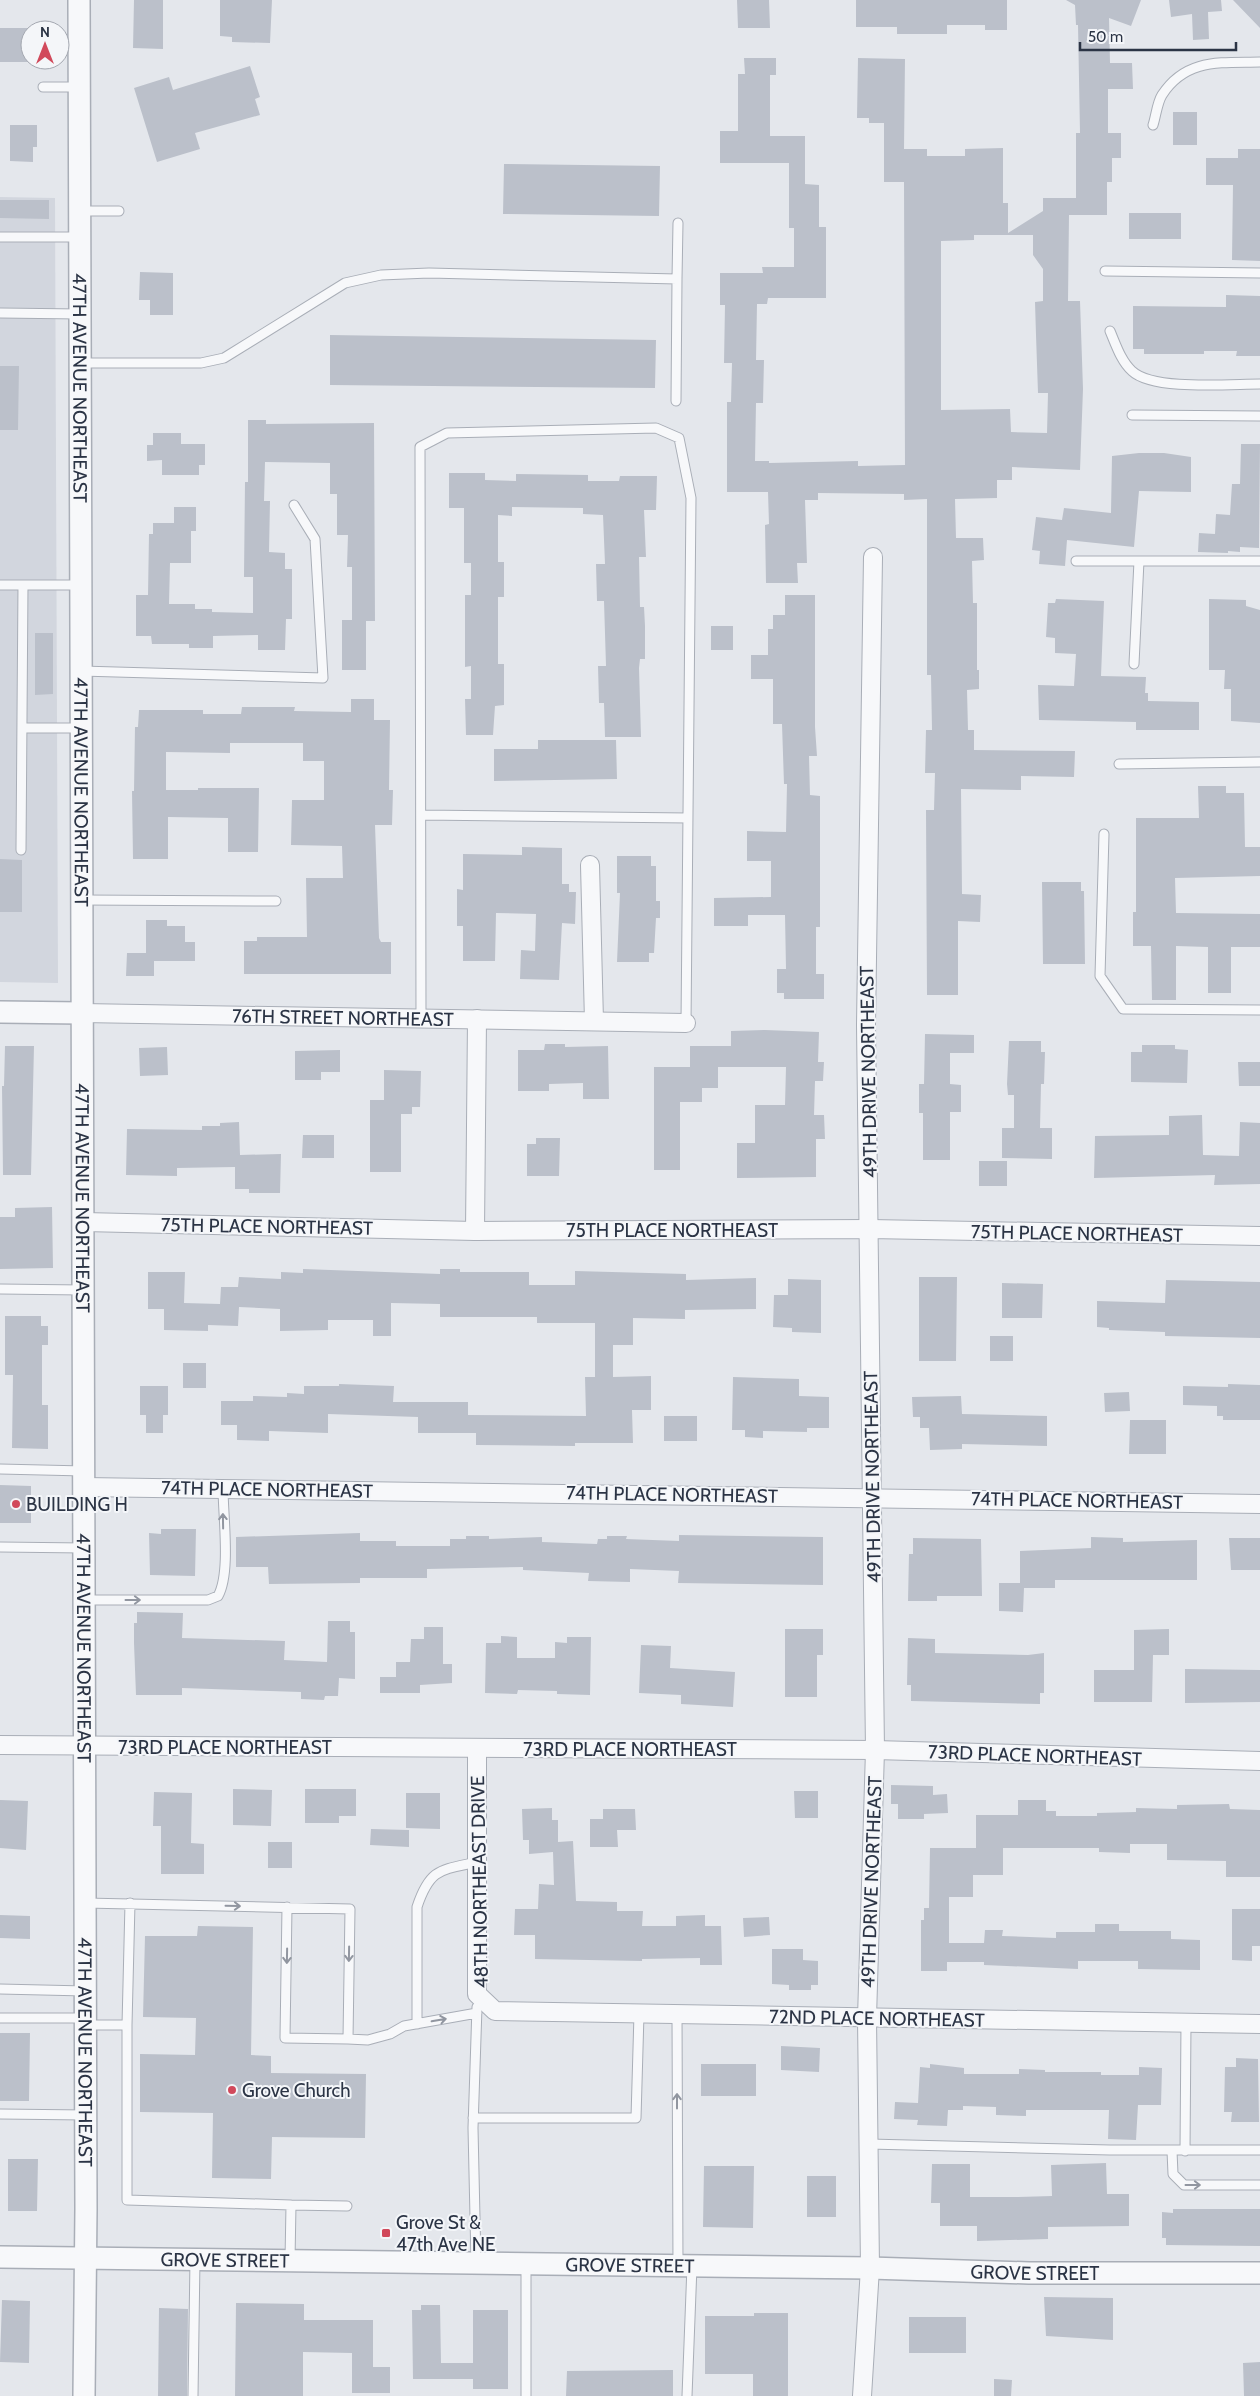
<svg xmlns="http://www.w3.org/2000/svg" width="1260" height="2396" font-family="Cabin,sans-serif">
<rect width="100%" height="100%" fill="#e4e7ec"/>
<!-- built -->
<path fill="#d2d6de" d="M0 197 55 198 58 983 0 982Z"/>
<!-- building -->
<path fill="#bbc0ca" fill-rule="evenodd" d="M134 0H163V49L133 48Z
M220 0H272L270 43 232 42V37L220 36Z
M737 0H769L770 28H738Z
M856 0H1007V30H985V25H947V34H897V27H856Z
M1066 0H1141L1131 26 1109 18 1110 63H1132L1133 89H1108V133H1121V158H1112V182H1107V215H1069L1068 301H1080L1083 389 1080 470 1012 467V480H997V498L955 499 956 538H983L984 560 972 561 973 603H977V670H979V689L967 690 968 730H974V750L1075 751 1074 777 1021 776V790L961 789 962 894 981 895 980 922 958 921V995H927L926 810H934L935 773H925L926 730H932L931 675H927V499L904 500V494L818 493V500H805L807 563H797L798 583H766L765 525 769 524 768 492H727V402H731L732 363H724L725 305H720V273H763L762 267H794V228H789V163H720V131H738V74H745L744 58H776V75H770V136H805V184L819 185V227H826V298H768L767 304H757L756 360H764L763 403H756L755 461H769V463L858 461V466L905 465 904 182H884V123H869V118H857L858 58 905 59 904 149H927V156H965V149L1003 148V203H1008V233L1043 211V198H1076V133H1080L1078 25H1076L1075 5ZM974 235H1033V255L1043 269V301L1035 302 1036 335 1038 393H1048L1047 433 1011 432 1010 409 941 410V241L974 240Z
M1169 0H1221L1222 11 1208 12 1209 39 1193 40 1192 14 1171 17Z
M1233 0H1260V28Z
M0 28H31V62H0Z
M250 66 260 97 255 99 260 115 195 133 200 149 157 162 134 88 169 77 173 90Z
M1173 112H1197V145H1173Z
M10 125H37V147H33V162L10 161Z
M1238 149H1260V261L1232 260 1233 185H1206V158H1238Z
M504 164 660 166 659 216 503 214Z
M0 200H49V219L0 218Z
M1129 213H1181V239H1129Z
M140 272 173 273V315H150V300H139Z
M1226 295 1260 296V356H1236L1237 351H1204V354H1144V349H1133V306L1226 307Z
M330 335 656 340 655 388 330 385Z
M0 366H19L18 430H0Z
M248 420H266V424L374 423 375 621H366V670H342V620H352V567H347L348 535H337V494H330V463L265 462 264 501H270L269 552 285 553V569H292V619H286L285 650H258V635L213 636V648H189V644H152L151 636H136V595H148L149 534H153V523H174V507H196V531H191V563H170L169 604H195V609H212V612L253 613V577H244L245 482H248Z
M153 433H181V444H205V465H199V475H162V460L147 461V445H153Z
M1241 444H1260L1259 548 1240 547V552L1228 551V553L1198 552 1199 533 1215 534 1216 514 1230 515 1232 484H1240Z
M1139 453H1164L1191 457V492L1139 491 1134 547 1067 540 1065 566 1039 564 1040 551 1032 550 1036 517 1062 520 1064 508 1111 513 1112 456Z
M449 473H485V480L516 481V474L588 475V481H619L620 476H657L656 510H644L646 557H639L640 607H644L645 626V659H640L639 668 641 737H605L604 703H599L598 666H606L604 601H597L596 564H605L603 515 583 514V508L512 507V516L498 515V562H504V597H498V664H504V705L495 706 493 735H466L465 699H471V666L465 667V595H471V563H464V508H449Z
M785 595H815V727L817 756H809L810 795 820 796V927H816V974H824V999H784V993H777V969H786L785 915H748V926H714V898L771 897V861H747V831L786 832 787 784H784L782 724H773V679H751V655H768V629H773V615H785Z
M1056 599 1104 601 1101 676 1146 677 1145 693H1148V701L1199 702V730H1136V722L1039 720 1038 685 1074 686 1076 654 1055 653V638L1046 637 1048 603H1055Z
M1209 599 1246 600V606L1260 610V723L1231 721V689H1224L1225 670H1209Z
M711 626H733V650H711Z
M35 633H53V694L35 695Z
M351 699H374V720H390L389 790H393L392 825H375L379 938 381 942H391V974H244V941H257V937H307L306 878H343L342 846 291 845 292 800H324V761H303V743H230V753L166 752V790H198V788H259L258 852H228V818L168 817V859H133L132 791H134L135 727H138L139 710H203V714H241L242 707H295L294 711 351 712Z
M538 740H616L617 779 494 781V749H538Z
M1198 786H1226V793H1244L1245 847H1260V876L1175 878 1176 913 1260 914V947H1231V993H1208V947L1176 946V1000H1152L1151 946H1133V912H1136V818H1199Z
M522 847 562 848V884H569V892H576L575 924 562 923 559 980 520 979 521 950 535 951 536 914 496 913 495 961H463V926H457V889L463 890V854L522 855Z
M617 856H651V866H656V901H660V918H656L654 953H649V962H617L620 893H617Z
M0 859 22 860V912H0Z
M1042 882H1081V891H1084L1085 964H1043Z
M146 920H167V926H185V942H195V961H154V976H126L127 953H146Z
M765 1030 819 1032 818 1062H824L823 1081H815L814 1115H824L825 1139H816V1177L737 1178V1143H755V1105H785L786 1067H718V1088H702V1102H680V1170H654V1067H690V1046H731V1031Z
M925 1034 974 1035V1053H950V1084L961 1085V1112H950V1160H923V1113H919V1084H924Z
M1009 1041H1041V1052H1045L1044 1084H1041L1040 1128H1052V1159L1002 1158V1128H1014V1095H1008L1007 1084Z
M545 1044H565V1047L608 1046 609 1099H583V1083L549 1084V1091H518V1050H544Z
M1142 1045H1175V1049L1188 1050 1187 1083 1131 1082V1052H1142Z
M5 1046H34L31 1175H3L2 1086H4Z
M167 1047 168 1075 140 1076 139 1048Z
M340 1050V1072H321V1080H295V1051Z
M1238 1062H1260V1086H1239Z
M384 1070 421 1071 420 1107H412V1114H401V1172H370V1100H384Z
M1202 1115 1203 1155 1239 1156 1240 1122 1260 1123V1184L1214 1185 1215 1175 1094 1178 1095 1136 1169 1135V1116Z
M239 1122 240 1155 281 1154 280 1193H249V1189H235V1167L177 1168V1176L126 1175 127 1129 202 1130V1126H220V1123Z
M303 1135H334V1158H302Z
M536 1138H560L559 1176H527V1144H536Z
M979 1161H1007V1186H979Z
M52 1207 53 1268 0 1269V1217H15V1208Z
M303 1269 440 1274V1269H460V1272H529V1285H575V1271L686 1274V1280L756 1278V1309L685 1310V1319L633 1318V1345H613V1377L651 1376V1410H632L633 1443H575V1446L476 1445V1433H418V1417L328 1414V1433L269 1431V1441L237 1440V1425H221V1401H253V1396L287 1397V1393L304 1394V1386H339V1384L394 1386 393 1402H468V1415L586 1416 585 1377H595V1323H537V1317H440V1304L391 1303V1336H373V1320H328V1330L280 1331V1309L239 1307 238 1326 208 1325V1331L164 1330V1309H148V1272H185L184 1303 220 1304 221 1287H238L239 1277 281 1279V1272L303 1273Z
M919 1277H957L956 1361H919Z
M788 1279 821 1280V1333L792 1332V1328L773 1327 774 1295H788Z
M1166 1280 1260 1282V1338L1165 1336V1332L1109 1330V1328L1097 1327V1301L1165 1303Z
M1002 1283 1043 1284 1042 1318H1002Z
M5 1316H41V1326H48V1345H42V1405H48V1449L12 1448 13 1375H5Z
M990 1336H1013V1361H990Z
M183 1363H206V1388H183Z
M733 1377 799 1379V1396L829 1397V1428H807V1432L763 1431V1438L745 1437V1430H732Z
M1228 1384 1260 1385V1420H1223V1416H1217V1406L1183 1405V1386L1228 1387Z
M140 1386H168V1415H163V1433H146V1415H140Z
M1129 1392 1130 1411 1105 1412 1104 1393Z
M961 1396 962 1414 1047 1416V1446L962 1444V1449L930 1450 929 1428H920V1417H913L912 1397Z
M664 1416H697V1441H664Z
M1130 1420H1166V1454H1129Z
M0 1485 31 1486V1523H0Z
M161 1529H196L195 1576 150 1575 149 1533 161 1534Z
M360 1533V1541H396V1546H450V1539H466V1536H489V1539L542 1537V1542L597 1544 598 1539H607V1536H627L626 1539 679 1541V1535L823 1537V1585L678 1583 679 1571 630 1569V1582L588 1581 589 1573 523 1570V1567L427 1569V1578H360V1583L269 1584 268 1567H236V1537Z
M1091 1537 1123 1538V1542L1197 1540V1580H1055V1588H1024L1023 1612 999 1611V1583H1020V1551L1091 1548Z
M913 1538 981 1539 982 1596H937V1601H908L909 1554H913Z
M1229 1538H1260V1570H1231Z
M137 1612 183 1613 182 1638 285 1641 284 1660 327 1662 328 1621H350V1632H355V1679L339 1678 338 1696H325L324 1700 301 1699V1692L182 1688V1695H136L134 1643V1623H137Z
M424 1627H443V1664H452V1683L420 1685V1693H380V1677H396V1662H410L411 1639H424Z
M785 1629H823V1655H817V1697H785Z
M1169 1629V1655H1153L1152 1702H1094V1670H1134V1630Z
M501 1636 517 1637V1658H555V1642L567 1643V1637H591L590 1695 557 1694V1691L518 1690 517 1694 485 1693 486 1643H501Z
M908 1638 935 1639V1653L1028 1655 1044 1653V1693H1040V1704L911 1701V1685H907Z
M641 1645 671 1646 670 1668 735 1672 733 1707 681 1704V1695L639 1693Z
M1185 1669 1260 1670V1702L1185 1703Z
M891 1785 933 1786V1795L947 1794 948 1813 924 1814V1819H898V1804H891Z
M233 1789 272 1790 271 1826 233 1825Z
M305 1789H356V1816H339V1823H305Z
M794 1791H818V1818H795Z
M154 1792 192 1793 191 1843 204 1844V1874H161V1826H153Z
M406 1793H440V1829L406 1828Z
M0 1800 28 1801 26 1850 0 1848Z
M1018 1800H1046V1811H1056V1816H1097V1813L1136 1812V1808L1177 1809V1805L1229 1804 1230 1809 1260 1810V1877H1226V1861L1167 1860V1844H1130V1853L1099 1852V1848H1003V1875H973V1897H949V1943H984L985 1930H1003L1002 1936 1056 1938V1932H1095V1924H1119V1931H1171V1939L1200 1940V1970L1138 1969V1961H1078V1969L984 1965V1962H947V1971H921V1920H924V1908H929L930 1848H976V1815H1018Z
M552 1808V1820H558V1842L573 1841 576 1901 617 1902V1911H643L642 1926H676V1916L705 1915V1926H721L722 1965H700V1958L642 1959V1961L535 1959V1935H514L515 1909H538L539 1884 554 1885 553 1852 529 1854V1840H523L522 1809Z
M603 1809H635L636 1830H617L618 1847H590V1819H603Z
M371 1829 409 1830V1847L370 1845Z
M268 1842H292V1868H268Z
M1232 1909H1260V1946H1252V1961L1232 1960Z
M0 1915 30 1916V1939L0 1938Z
M769 1917 770 1935 744 1937 743 1918Z
M198 1926 253 1927 251 2055 271 2056V2073L366 2074 365 2138 272 2137 271 2179 212 2178 213 2113 140 2112V2054L195 2055 196 2018 143 2017 145 1936H197Z
M772 1949H803V1960L818 1961V1985H811V1990H789V1985L772 1984Z
M0 2033H30L29 2101H0Z
M781 2046 820 2048 819 2072 781 2070Z
M1236 2058 1258 2059 1259 2122H1231L1232 2112H1224L1225 2067H1236Z
M701 2064H756V2096H701Z
M930 2064 964 2068V2074H1019V2069L1045 2070V2072H1101V2075H1139V2067L1162 2068 1161 2105H1138L1136 2140 1108 2139 1109 2110H1026V2116L996 2115V2107L963 2106V2110H948L947 2126 917 2125 918 2120 894 2119 895 2102 918 2103 920 2067 930 2068Z
M8 2159H38L37 2211H8Z
M1106 2163 1107 2194H1129V2226L1048 2227V2239L977 2241V2226H940V2203H931L932 2164H970V2197H1018L1052 2196 1051 2165Z
M704 2166H754L753 2228 703 2227Z
M807 2176H836V2217H807Z
M1173 2209H1260V2246L1166 2245V2238H1162V2212L1173 2213Z
M1044 2297 1113 2298V2340L1046 2336Z
M2 2300 30 2301 29 2363 0 2362Z
M236 2303 304 2304V2320H373V2367H390V2393H352V2353L303 2352V2396H235Z
M421 2305H440L441 2363H473V2310H508V2389H473V2379H413L412 2310H421Z
M159 2308 188 2309 187 2396H158Z
M754 2313H788V2396H753V2374H705V2316H754Z
M909 2317H966V2353H909Z
M1260 2362V2396H1244L1243 2363Z
M673 2370V2396H566L567 2371Z
M994 2379 1012 2380 1011 2396H994Z"/>
<g fill="none" stroke-linecap="round" stroke-linejoin="round">
<!-- service casing -->
<g stroke="#a9aeb7" stroke-width="11">
<path id="service" d="M43 87H79
M1153 125C1156 116 1157 103 1162 95 1186 58 1221 63 1260 62
M80 211H119
M0 237H79
M1105 271 1260 273
M0 313 80 314
M1110 331C1116 345 1121 361 1132 371 1153 391 1230 384 1260 384
M80 363H201L224 358 345 283 381 275 429 273 677 279 678 223
M676 401 677 279
M1132 415 1260 416
M1076 561H1260
M0 585H23
M1134 664 1139 561
M81 671 323 678 315 539 294 505
M22 728H81
M1119 764 1260 762
M421 815 688 818
M1104 834 1100 976 1123 1009 1260 1010
M21 850 23 585H81
M82 900 276 901
M421 1018 420 447 447 433 656 428 679 438 691 498 686 1023
M0 1289 83 1290
M0 1469 84 1471
M0 1547 84 1548
M84 1600H208L218 1596C231 1573 223 1516 223 1488
M85 1903 350 1909 348 2039 368 2040 390 2034 404 2026 477 2013
M287 1907 285 2038 348 2039
M0 1989 85 1991
M677 2015 678 2265
M0 2018H85
M417 2024V1907C430 1868 441 1870 477 1862
M86 2025H127V2200L291 2205 290 2260
M127 2025 130 1903
M0 2114 86 2115
M473 2118H636L639 2014
M869 2144 1110 2150H1260
M1172 2151 1173 2174 1184 2185H1260
M1185 2151 1186 2023
M291 2205 347 2206
M476 2263 473 2128 477 2007
M193 2396 195 2259
M526 2396V2264
M687 2396 692 2266"/>
</g>
<!-- minor casing -->
<g stroke="#a9aeb7" stroke-width="20">
<g id="minor">
<path d="M590 865 594 1021"/>
<path id="s1" d="M82 1013 686 1023"/>
<path d="M84 1222 475 1231 870 1229 1260 1236"/>
<path d="M475 1231 477 1019"/>
<path d="M84 1487 1260 1504"/>
<path d="M0 1745 875 1750 1260 1761"/>
<path d="M477 1748V1994L495 2011 1260 2024"/>
<path d="M862 2396 870 2268 867 2018 875 1750 866 1025 873 557"/>
</g>
</g>
<!-- tertiary casing -->
<g stroke="#a9aeb7" stroke-width="24">
<g id="tertiary">
<path id="s2" d="M79 0 86 2209 84 2396"/>
<path d="M0 1012 82 1013"/>
<path id="s3" d="M0 2257 870 2268 1029 2273H1260"/>
</g>
</g>
<!-- service -->
<use href="#service" stroke="#f7f8fa" stroke-width="9"/>
<!-- minor -->
<use href="#minor" stroke="#f7f8fa" stroke-width="18"/>
<!-- tertiary -->
<use href="#tertiary" stroke="#f7f8fa" stroke-width="21"/>
</g>
<!-- one-way arrows -->
<defs><path id="oneway-shaft" d="M-6 0H5M1.5-3L5.5 0L1.5 3" fill="none" stroke-width="1.6" stroke-linecap="round" stroke-linejoin="round" transform="scale(1.25)"/></defs>
<g stroke="#9196a0">
<use href="#oneway-shaft" transform="translate(223 1521) rotate(-91)"/>
<use href="#oneway-shaft" transform="translate(133 1600)"/>
<use href="#oneway-shaft" transform="translate(233 1906) rotate(1)"/>
<use href="#oneway-shaft" transform="translate(349 1954) rotate(91)"/>
<use href="#oneway-shaft" transform="translate(287 1956) rotate(91)"/>
<use href="#oneway-shaft" transform="translate(439 2020) rotate(-10)"/>
<use href="#oneway-shaft" transform="translate(677 2101) rotate(-90)"/>
<use href="#oneway-shaft" transform="translate(1193 2185)"/>
</g>
<!-- markers -->
<g fill="#d1495b" stroke="#f4f6f9" stroke-width="2">
<circle cx="16" cy="1504" r="5"/>
<circle cx="232" cy="2090" r="5"/>
<rect x="381" y="2228" width="10" height="10" rx="2.5"/>
</g>
<g text-anchor="middle" stroke-width="4" stroke-linejoin="round" paint-order="stroke">
<!-- street labels -->
<g font-size="19" fill="#2b3445" stroke="#f4f6f9">
<text dy="7" stroke="none"><textPath href="#s2" startOffset="388">47TH AVENUE NORTHEAST</textPath></text>
<text dy="7" stroke="none"><textPath href="#s2" startOffset="792">47TH AVENUE NORTHEAST</textPath></text>
<text dy="7" stroke="none"><textPath href="#s1" startOffset="261">76TH STREET NORTHEAST</textPath></text>
<text transform="translate(868 1072) rotate(-91)" y="7">49TH DRIVE NORTHEAST</text>
<text dy="7" stroke="none"><textPath href="#s2" startOffset="1198">47TH AVENUE NORTHEAST</textPath></text>
<text transform="translate(267 1226) rotate(1)" y="7">75TH PLACE NORTHEAST</text>
<text x="672" y="1237">75TH PLACE NORTHEAST</text>
<text transform="translate(1077 1233) rotate(1)" y="7">75TH PLACE NORTHEAST</text>
<text transform="translate(872 1477) rotate(-91)" y="7">49TH DRIVE NORTHEAST</text>
<text transform="translate(267 1489) rotate(1)" y="7">74TH PLACE NORTHEAST</text>
<text transform="translate(672 1494) rotate(1)" y="7">74TH PLACE NORTHEAST</text>
<text transform="translate(1077 1500) rotate(1)" y="7">74TH PLACE NORTHEAST</text>
<text dy="7" stroke="none"><textPath href="#s2" startOffset="1648">47TH AVENUE NORTHEAST</textPath></text>
<text x="225" y="1754">73RD PLACE NORTHEAST</text>
<text x="630" y="1756">73RD PLACE NORTHEAST</text>
<text transform="translate(1035 1755) rotate(2)" y="7">73RD PLACE NORTHEAST</text>
<text transform="translate(479 1882) rotate(-91)" y="7">48TH NORTHEAST DRIVE</text>
<text transform="translate(871 1882) rotate(-88)" y="7">49TH DRIVE NORTHEAST</text>
<text transform="translate(877 2018) rotate(1)" y="7">72ND PLACE NORTHEAST</text>
<text dy="7" stroke="none"><textPath href="#s2" startOffset="2052">47TH AVENUE NORTHEAST</textPath></text>
<text dy="7" stroke="none"><textPath href="#s3" startOffset="225">GROVE STREET</textPath></text>
<text dy="7" stroke="none"><textPath href="#s3" startOffset="630">GROVE STREET</textPath></text>
<text dy="7" stroke="none"><textPath href="#s3" startOffset="1035">GROVE STREET</textPath></text>
</g>
<!-- poi labels -->
<g font-size="19" fill="#2b3445" stroke="#f4f6f9" text-anchor="start">
<text x="26" y="1511">BUILDING H</text>
<text x="242" y="2097">Grove Church</text>
<text x="396" y="2229">Grove St &amp;<tspan x="396" dy="22">47th Ave NE</tspan></text>
</g>
</g>
<!-- north arrow -->
<g transform="translate(45 45)"><circle r="24" fill="#f4f6f9" stroke="#a4a8b1"/>
<path d="M0-4L9 19L0 12L-9 19Z" fill="#d1495b"/>
<text y="-8" font-size="14" font-weight="bold" text-anchor="middle" fill="#2b3445">N</text>
</g>
<!-- scale -->
<path d="M1080 42v8h156v-8" fill="none" stroke="#2b3445" stroke-width="2.5"/>
<text x="1088" y="42" font-size="15" fill="#2b3445" stroke="#f4f6f9" stroke-width="4" paint-order="stroke">50 m</text>
</svg>
